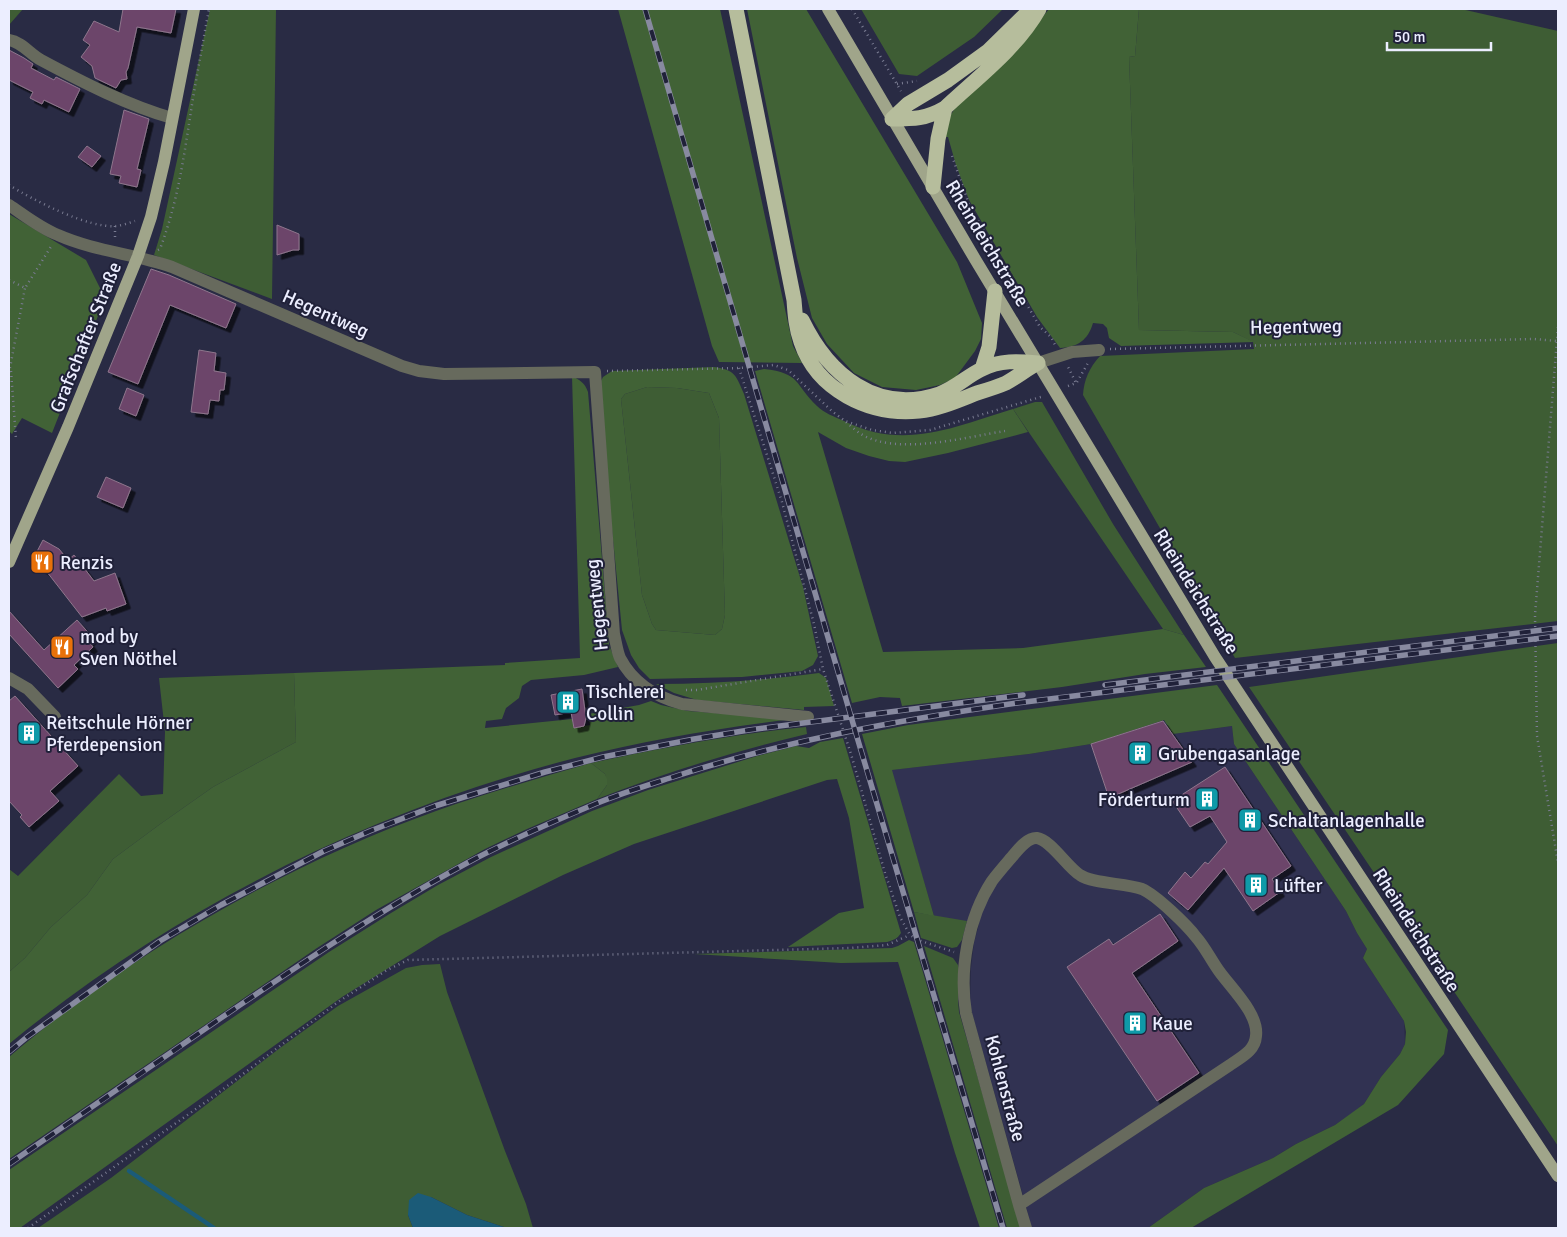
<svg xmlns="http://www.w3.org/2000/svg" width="1567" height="1237" font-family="Signika,sans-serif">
<defs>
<filter id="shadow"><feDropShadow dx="4.5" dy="4.5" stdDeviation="0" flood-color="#0009"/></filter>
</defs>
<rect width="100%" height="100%" fill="#292b44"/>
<!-- built -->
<path fill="#313252" d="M1164 720 1173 734 1232 726 1234 744 1346 911 1357 933 1367 949 1363 958 1404 1021 1405 1044 1400 1054 1381 1077 1364 1104 1354 1112 1335 1125 1296 1144 1273 1158 1204 1188 1148 1228H1032L970 1006 971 968 974 943 979 924 934 916 891 770 1029 754 1091 744Z"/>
<!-- green -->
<path fill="#3e5d34" d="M9 9H23L9 25Z
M210 9H276L272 299 154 255 162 229Z
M861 9H1003L974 37 917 76 899 74Z
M1139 9H1461L1558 31V621L1235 658 1083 395C1084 380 1089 368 1100 356L1254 349 1253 342 1233 332 1139 330 1129 57 1135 56Z
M647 387 677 388 709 393 719 418 725 615 722 629 715 635 656 630 652 624 642 595 621 399 625 394Z
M1035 402H1042L1113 524 1184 635 1163 629 1013 409Z
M1558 643V1146L1249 687Z
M294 673 296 742 213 787 159 825 113 859 87 895 51 927 25 958 9 972V869L18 876 119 774 141 796 163 794 165 732 159 678Z
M806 727 807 734C736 751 666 772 597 799L607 785 605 774 591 763C662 748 734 734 806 727Z
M914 912 967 921 962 940 957 947 952 948 921 938Z
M924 946 953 958 958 965 960 972 958 1001 959 1012 1021 1228H1007Z
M440 964 447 992 505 1151 526 1204 533 1228H507L467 1215 431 1197 408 1215 413 1228H38L111 1178 280 1048 338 1006 406 968 422 965Z"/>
<!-- forest -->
<path fill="#416236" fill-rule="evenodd" d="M618 9H720L793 346 802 363 719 362 712 346Z
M747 9H806L957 262 982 323 981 339 975 351 955 378 940 385 916 390 882 387 854 373 827 344 812 318 797 258Z
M1049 9H1139L1135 56 1129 57 1139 330 1233 332 1254 342 1121 346 1109 338 1107 328 1103 324 1093 323C1088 340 1078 347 1060 348L1037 317 969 200 956 165 948 137H944L947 121 955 108 1040 20Z
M9 214 86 260 105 298 52 433 22 418 12 434 9 431Z
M714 367C735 370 736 375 744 394L803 587 818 656 813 665 802 671 742 677 650 679 639 668 631 655 622 630 610 509 601 381 603 377 612 371ZM647 387 677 388 709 393 719 418 725 615 722 629 715 635 656 630 652 624 642 595 621 399 625 394Z
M764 369C801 373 794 384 817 406 824 413 835 417 844 421 903 451 954 427 1013 409L1028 432 948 453 905 462 889 461 869 456 846 448 818 432 883 652 1023 648 1163 629 1184 635 1206 667 1145 674 1062 687 902 706 900 698 880 697 852 703 755 371Z
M572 376C580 380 585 383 588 392L608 630 609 645 618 667 584 675 531 680 522 686 519 698 506 708 502 719 486 721 485 728 572 719 574 728 590 725 588 714 639 705 651 701 661 705 688 711 792 719C720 728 646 740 575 758 369 811 173 909 9 1044V972L25 958 51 927 87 895 113 859 159 825 213 787 296 742 294 673 505 665V663L580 658Z
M819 673 826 678 834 706 804 707V710L697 700 674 693 656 684C711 684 765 680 819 673Z
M1217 685 1448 1030 1444 1054 1398 1105 1191 1228H1148L1204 1188 1273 1158 1296 1144 1335 1125 1364 1104 1381 1077 1400 1054 1405 1044 1406 1032 1404 1021 1363 958 1367 949 1357 933 1346 911 1234 744 1232 726 1173 734 1164 720 1091 744 1029 754 892 770 934 916 914 912 862 734 908 725Z
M843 738 901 933C897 939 894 940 887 942L788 947 839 913 864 908 849 818 837 779 827 780 634 844 563 875 440 936 342 997 20 1228H9V1170L329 952 391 913 438 885 491 857 592 811 648 790 757 756 796 746 809 748 820 742Z
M591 763 605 774 607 779V785L597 799 527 829 485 849 376 910 317 948 9 1159V1057C131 953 285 865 436 811 487 793 539 778 591 763Z
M909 940 914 942 999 1228H980L955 1153 898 962 841 963 694 954 892 948 898 946Z"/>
<!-- water -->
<path fill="#1b5b78" d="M418 1193 431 1197 467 1215 507 1228H413L408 1215 409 1200Z"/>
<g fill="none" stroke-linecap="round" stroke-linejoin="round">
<!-- stream -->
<path stroke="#1b5b78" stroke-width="4.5" d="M129 1171 214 1228"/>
</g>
<!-- building -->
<path fill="#6c446a" stroke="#8e768c" filter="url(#shadow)" d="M123 9H176L171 33 137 27 128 68 126 72 127 79 121 80 116 88 95 78 92 66 81 57 90 45 83 40 94 21 119 32Z
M9 50 24 58 33 64 31 68 54 80 56 77 80 89 69 112 44 100 42 104 30 98 33 92 9 80Z
M124 110 149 119 137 169 141 170 137 187 119 183 121 176 110 174Z
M87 146 101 156 92 167 78 157Z
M277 225 299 234V250H293L277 255Z
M151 269 169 275 236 304 226 328 170 305 138 384 108 372Z
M199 350 216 353 214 371 226 373 224 390H220L219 401 210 400 208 414 191 412Z
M127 388 144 395 136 416 119 409Z
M106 477 131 488 123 508 97 497Z
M43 540 59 549 68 560 74 555 94 581 115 573 126 604 107 611 106 608 82 617 47 572 31 563Z
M9 611 44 650 77 620 93 638 89 642 93 647 74 665 78 669 58 688 9 634Z
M582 689 586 718 584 726 574 728 571 712 555 715 551 695Z
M15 696 78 766 50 791 59 801 29 827 20 817 22 815 9 801V701Z
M1163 721 1192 762 1109 798 1091 744Z
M1225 767 1291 866 1272 879 1280 892 1253 911 1224 868 1188 910 1168 893 1185 872 1191 878 1205 862 1208 864 1227 842 1210 816 1190 827 1173 802 1183 794Z
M1160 914 1178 941 1132 973 1199 1073 1157 1101 1067 967 1109 939 1113 945Z"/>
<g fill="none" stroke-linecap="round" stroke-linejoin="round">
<!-- path -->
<path stroke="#7a7c92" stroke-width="2.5" stroke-dasharray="1 4" stroke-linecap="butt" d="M852 9 901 91
M897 84 917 81
M952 156 970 207 1040 327 1051 337 1055 345
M9 185C33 200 89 229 117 226 123 225 129 223 135 221
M115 226V240
M158 250 160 249C180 196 185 147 194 92 199 64 204 36 209 9
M9 280 25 288 52 245
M1558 327 1535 615 1537 736 1558 863
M1110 349 1534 339 1557 341
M739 368 782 502 814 624 823 669 851 754 885 873 900 917 910 935 918 940 954 952
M11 371 16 439
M607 371 739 368 774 365 788 370 833 412 845 421 872 430 893 433 930 430 1044 396
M9 373 25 288
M1077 382 1088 363
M1068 386 1076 383 1068 367
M846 422C851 426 856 431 861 434 896 456 966 437 1005 431
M686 690H697L823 669
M28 1228 210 1099 338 1002 387 970 408 960 850 948 887 945 910 935"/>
<!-- minor -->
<path stroke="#676a5d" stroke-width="12" d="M9 40C22 42 30 54 41 60 82 82 129 106 172 118
M9 205C24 215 40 228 58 235 94 251 135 254 172 267L402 366 419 371 444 374 595 372 614 634C616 642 617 651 620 658 633 683 656 697 682 704L808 717
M1038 363 1072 352 1099 350
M9 678 28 689 55 717
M1019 1205 1230 1065C1241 1057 1255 1051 1256 1036 1259 1014 1231 988 1219 971 1211 960 1205 947 1196 937 1187 925 1156 895 1142 889 1125 883 1093 884 1080 875 1067 867 1051 840 1037 838 1027 837 1017 851 1011 858 1005 865 998 873 992 881 968 918 959 970 966 1013L1019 1205 1026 1228"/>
<!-- major -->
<path stroke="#a0a58a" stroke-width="12" d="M828 9 975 259 1215 657 1558 1176
M9 562 68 427 138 256 151 217 164 162 194 9"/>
<!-- highway -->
<path stroke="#b6bd9c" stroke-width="15" d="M736 9 794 300C795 315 796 328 801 342 817 390 869 416 919 411 939 409 959 400 977 393 987 390 997 387 1006 383 1017 377 1027 369 1038 363
M892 119C914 119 926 119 945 108 978 77 1017 48 1039 9
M892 119 908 104 948 80 988 51 1031 9
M933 187 938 139 945 108
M802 320C828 374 876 415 939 394 956 388 967 376 982 369 1000 360 1018 361 1038 363
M982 369 989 347 995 291"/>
<!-- rail casing -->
<g stroke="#888aa0" stroke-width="5.5">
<path id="rail" d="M645 9 857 737 1003 1228
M1105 685 1558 628
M9 1052 27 1037 160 941 221 905 324 851 370 831 435 806 545 772 603 757 694 739 749 730 1023 695
M9 1164C79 1116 149 1068 218 1020 299 965 380 910 467 863 508 841 552 822 595 804 619 794 645 786 670 778 783 741 899 720 1017 703L1558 636"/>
</g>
<!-- rail -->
<use href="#rail" stroke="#202139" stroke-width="4" stroke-dasharray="11" stroke-linecap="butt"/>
</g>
<!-- icons -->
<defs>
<g id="restaurant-square" transform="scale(1.25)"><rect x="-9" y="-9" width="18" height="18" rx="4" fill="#e8710a" stroke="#202139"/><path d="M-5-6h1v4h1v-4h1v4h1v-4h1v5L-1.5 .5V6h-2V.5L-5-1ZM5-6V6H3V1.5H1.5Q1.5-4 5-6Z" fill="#fff"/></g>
<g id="building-square" transform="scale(1.25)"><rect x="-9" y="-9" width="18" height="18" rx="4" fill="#0f9aa8" stroke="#202139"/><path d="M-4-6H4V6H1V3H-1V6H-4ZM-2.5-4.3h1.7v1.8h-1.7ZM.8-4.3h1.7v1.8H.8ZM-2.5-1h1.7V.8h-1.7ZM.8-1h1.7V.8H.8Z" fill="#fff"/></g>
</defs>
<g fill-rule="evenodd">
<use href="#restaurant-square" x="42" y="562"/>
<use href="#restaurant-square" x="62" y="647"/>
<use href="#building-square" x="568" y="702"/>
<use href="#building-square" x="29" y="733"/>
<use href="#building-square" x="1140" y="753"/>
<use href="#building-square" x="1207" y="799"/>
<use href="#building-square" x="1250" y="820"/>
<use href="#building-square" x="1256" y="885"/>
<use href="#building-square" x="1135" y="1023"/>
</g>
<g text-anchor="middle" stroke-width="4" stroke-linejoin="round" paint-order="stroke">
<!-- street labels -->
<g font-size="19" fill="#eceeff" stroke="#202139">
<text transform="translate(988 243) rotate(59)" y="7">Rheindeichstraße</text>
<text transform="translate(326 313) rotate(24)" y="7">Hegentweg</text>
<text transform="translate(1296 326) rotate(-1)" y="7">Hegentweg</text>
<text transform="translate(85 337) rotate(-68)" y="7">Grafschafter Straße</text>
<text transform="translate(1197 591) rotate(58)" y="7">Rheindeichstraße</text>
<text transform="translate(596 605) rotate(-96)" y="7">Hegentweg</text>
<text transform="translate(1417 930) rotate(57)" y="7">Rheindeichstraße</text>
<text transform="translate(1006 1088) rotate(75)" y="7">Kohlenstraße</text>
</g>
<!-- poi labels -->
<g font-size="19" fill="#eceeff" stroke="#202139" text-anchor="start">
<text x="60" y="569">Renzis</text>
<text x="80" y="643">mod by<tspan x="80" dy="22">Sven Nöthel</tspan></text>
<text x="586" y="698">Tischlerei<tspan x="586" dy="22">Collin</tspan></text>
<text x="46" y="729">Reitschule Hörner<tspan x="46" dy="22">Pferdepension</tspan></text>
<text x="1158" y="760">Grubengasanlage</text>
<text x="1190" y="806" text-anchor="end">Förderturm</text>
<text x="1268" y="827">Schaltanlagenhalle</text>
<text x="1274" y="892">Lüfter</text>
<text x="1152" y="1030">Kaue</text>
</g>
</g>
<!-- border -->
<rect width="1567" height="1237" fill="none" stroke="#eceeff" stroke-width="20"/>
<!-- scale -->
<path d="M1387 42v8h104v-8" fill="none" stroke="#eceeff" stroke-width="2.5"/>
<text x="1394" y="42" font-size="15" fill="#eceeff" stroke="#202139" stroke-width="4" paint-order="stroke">50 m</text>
</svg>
